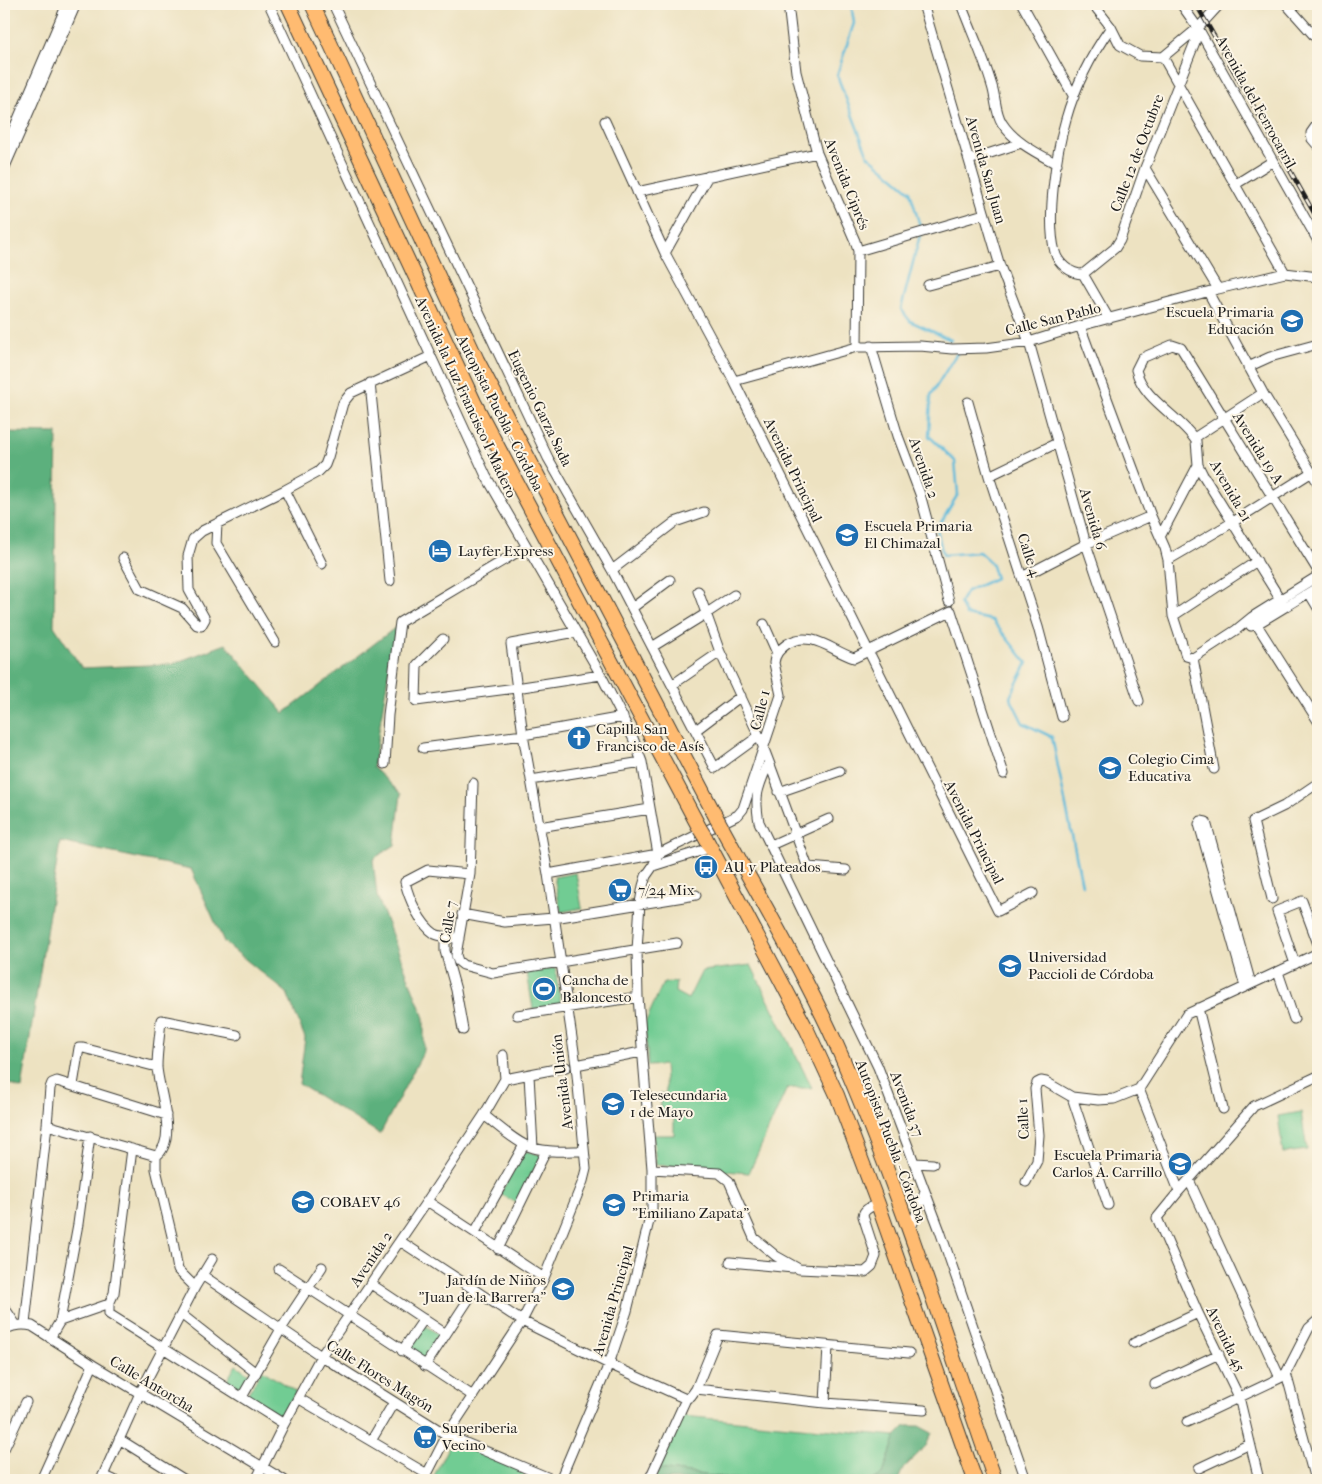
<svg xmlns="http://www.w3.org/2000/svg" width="1322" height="1484" font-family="'IM FELL French Canon',serif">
<rect width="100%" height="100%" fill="#fcf5e5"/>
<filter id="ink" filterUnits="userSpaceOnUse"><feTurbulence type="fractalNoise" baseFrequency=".02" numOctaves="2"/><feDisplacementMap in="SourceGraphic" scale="10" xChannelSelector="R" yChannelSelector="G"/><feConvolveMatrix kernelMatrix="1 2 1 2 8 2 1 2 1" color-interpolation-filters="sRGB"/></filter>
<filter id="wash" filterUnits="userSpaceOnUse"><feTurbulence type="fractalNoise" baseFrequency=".0096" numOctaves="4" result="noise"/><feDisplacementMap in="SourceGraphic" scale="20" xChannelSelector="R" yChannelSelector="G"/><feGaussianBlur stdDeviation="1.12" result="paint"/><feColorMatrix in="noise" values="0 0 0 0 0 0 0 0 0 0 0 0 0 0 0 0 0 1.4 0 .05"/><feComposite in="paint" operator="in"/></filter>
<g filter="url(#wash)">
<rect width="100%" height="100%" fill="#ede2c1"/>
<!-- green -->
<path fill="#71cc93" stroke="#467458" d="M576 873 582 908 561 912 554 877Z
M751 965 812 1088H787L749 1173 656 1165 653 1135H674V1114L661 1110 660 1094 666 1093 664 1065 648 1066 645 1023 663 983 676 982 675 992 688 999 702 971Z
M555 968 561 1005 533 1009 527 972Z
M1301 1112 1307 1150 1283 1153 1278 1116Z
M524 1151 542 1155 517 1203 500 1194Z
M423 1324 441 1336 424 1362 406 1350Z
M236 1365 252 1376 241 1395 224 1385Z
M262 1370 296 1392 280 1420 245 1398Z
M683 1416 896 1436 883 1474 873 1480H743L659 1469Z
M451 1441 525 1472 522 1480H432Z"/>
<!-- forest -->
<path fill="#5cb07d" stroke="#3c664c" d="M4 432 57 433 54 626 82 668 172 664 226 644 284 713 396 627 373 767 401 794 395 845 373 859 377 896 424 1018V1051L380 1134 299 1084 305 1038 287 993 224 942 191 869 60 842 22 1089 4 1082Z
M906 1426H919L932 1433 926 1446 903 1469 898 1480H873L883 1474 896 1436Z
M659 1469 743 1480H654Z"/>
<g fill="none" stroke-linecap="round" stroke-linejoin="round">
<!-- stream -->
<path stroke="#5cb9da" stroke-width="2.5" d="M851 4 854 23 837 75 868 156 910 191 921 230
M920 235 901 309 910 321 951 340
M957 353 931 395 929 436 955 461 958 494 937 529 943 555 979 552 991 563 996 578 967 591 960 603 966 615 992 620 1027 663 1010 697 1023 723 1052 737 1082 885"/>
</g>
</g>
<g filter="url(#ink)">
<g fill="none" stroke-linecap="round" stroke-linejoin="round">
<!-- minor casing -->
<g stroke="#3b3a35" stroke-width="11">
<path id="minor" d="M269 4 486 476 601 675 633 738 642 762 658 854
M333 4 548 458 612 570 715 768 759 736
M788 4 796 72 817 153 855 241 858 251 857 347
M923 4 1000 266 1029 342 1086 544 1139 701
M961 4C971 31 984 58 992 86 996 98 995 112 1002 123 1014 142 1037 153 1057 164
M1022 4 1074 97
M1093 4 1111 27 1120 45 1140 56 1163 57 1198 28 1220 4
M1181 4 1198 28 1318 241
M1286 4 1318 40
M1111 27C1092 54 1075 87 1066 119 1056 153 1046 219 1055 252 1058 264 1071 274 1083 274L1115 248 1120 240 1145 168 1195 42 1198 28
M1163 57 1285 273
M605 121 665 253 734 381 998 911 1033 893
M1318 123 1311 133 1312 139 1318 146
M4 152 67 4
M969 160 1021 143
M1145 168 1218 289
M4 169 76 4
M1236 184 1273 161
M637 192 817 153
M858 251 984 214
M665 253 708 176
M1083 274 1109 319
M928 285 1000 266
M1208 292 1263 393 1318 483
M1080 326 1151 516 1165 548 1168 560 1173 616 1186 656 1193 658
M871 346 898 436 920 494 949 601
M1248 367 1270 357 1318 344
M734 381 857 347 920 346 952 349 986 348 1029 342 1080 326 1218 289 1285 273 1318 277
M370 383 390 581
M968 402 989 476 1038 627 1062 717
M1194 438 1263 393
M989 476 1057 443
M285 490 322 564
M217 524 216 543 275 642
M1160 537 1198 465
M123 558 140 589 182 608 197 625 201 626 205 619 189 590 188 556 193 539 202 531 285 490 318 472 325 465 328 457 343 403 351 393 431 356
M1168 560 1233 522 1312 472
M612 570 675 522 704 512
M1022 577 1086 544 1151 516
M698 591 720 652 759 736 769 762C758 788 754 794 759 822L878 1067 940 1231 1026 1480
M1309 593 1318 608
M1285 607 1203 475 1198 465 1196 441C1179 415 1144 401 1136 370L1142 358 1172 345 1181 348 1318 571
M632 608 670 580
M1173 616 1257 561
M1252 617 1318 721
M764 624 777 653
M1251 626 1257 624 1318 587
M443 639 417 665 416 701 516 688 601 675
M652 647 707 613 734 595
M1193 658 1236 630 1252 617 1318 576
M1193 658 1214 769
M672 685 720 652
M696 730 741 696
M423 748 523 735 623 717
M769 762 807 865 808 867 846 870
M385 764 388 715 400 622 526 547
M531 780 642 762
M473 783 470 874 456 955 458 961 463 965 493 973 677 943
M779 792 840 771
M539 827 650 809
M771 845 829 819
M653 866 710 848
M548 874 658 854 738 815 743 809 781 695 774 663C775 654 779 650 787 644 810 629 832 651 854 658L951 611 1004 774
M1272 899 1253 821 1284 806 1318 783
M462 914 505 922 554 918 696 895
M445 936V951L456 990 463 1030
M459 939C452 937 441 937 435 934 420 924 409 899 405 882L428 870 470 874
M1295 964 1277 911 1302 901 1318 944
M1278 972 1294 1019
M1245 986 1199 824 1201 821 1206 822 1251 984
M1198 1008 1223 1109
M517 1015 638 997
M576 1065 641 1052
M529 1075 533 1148
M505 1079 566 1067
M73 1085 79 1048H83L157 1067
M1139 1089 1179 1191
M1072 1097 1108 1205
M484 1115C497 1125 511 1138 525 1145 543 1153 565 1151 584 1151
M47 1125 156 1156
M132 1149 114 1293 109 1304V1314L284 1424
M914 1163 933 1164
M652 1169 719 1173 729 1181 754 1238 776 1256 799 1269 865 1272 872 1266 876 1256 863 1216C864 1208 872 1207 878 1204
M1189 1180 1280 1378
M1026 1182 1037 1161 1039 1135 1035 1089 1037 1083 1041 1081 1046 1082 1072 1097 1098 1100 1114 1099 1139 1089 1187 1014 1318 953
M427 1201 544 1278
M475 1232 524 1145
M909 1233 925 1192
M400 1241 522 1321 609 1364 686 1399
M498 1249 546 1151
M730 1262 793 1268
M279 1269 473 1396
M202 1275 321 1356 447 1435 554 1480
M371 1284 446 1334
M195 1287 178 1270 172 1236 156 1169V1156C179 1140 158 1089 157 1067 157 1051 160 1035 161 1020L237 1035
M4 1307 16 1325
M181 1314 256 1373
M60 1321 109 1304
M25 1324 47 1125 50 1088 52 1083 57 1081 166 1115
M4 1330C13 1325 22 1324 32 1326L93 1365 284 1480
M50 1338 60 1321 78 1224 90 1136
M1134 1343 1198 1313
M402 1351 424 1319
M425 1366 474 1291
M1286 1373 1315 1480
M1155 1384 1219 1354
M696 1389 825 1403 924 1410
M242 1397 281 1329 322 1267
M298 1398 427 1474
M825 1403 828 1346
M1187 1422 1280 1378 1286 1373 1309 1328 1318 1320
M119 1439 185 1480
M371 1441 394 1402
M4 1449 26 1402
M1199 1468 1250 1444
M103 1475 114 1480
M41 1480 93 1365
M101 1480 140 1393 195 1287 212 1259
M256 1480 284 1424 321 1356 427 1201 484 1115 505 1079 503 1055
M424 1480 447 1435 522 1321 544 1278 583 1181 586 1169 576 1065 548 874 523 735 511 644 576 632
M560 1480 609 1364 627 1311 652 1209V1169L638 997 637 950 640 903 643 886 646 876 653 866 658 854
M649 1480 686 1399 691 1396 696 1389 718 1335 909 1353
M1259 1480 1239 1397 1198 1313 1157 1218 1179 1191 1254 1106 1318 1076"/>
</g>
<!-- highway casing -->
<g stroke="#3b3a35" stroke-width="16">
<path id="highway" d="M288 4 474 402 700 829
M312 4 477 360 717 819
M722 828C766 909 814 989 849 1074 905 1206 948 1345 995 1480
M705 837 807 1030 837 1095 878 1204 975 1480"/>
</g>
<!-- minor -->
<use href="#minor" stroke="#fff" stroke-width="9"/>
<!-- highway -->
<use href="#highway" stroke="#ffbb71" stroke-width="14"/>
<!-- rail casing -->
<g stroke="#1c1c1c" stroke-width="4.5">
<path id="rail" d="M1196 4 1318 220"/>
</g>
<!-- rail -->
<use href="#rail" stroke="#fcf5e5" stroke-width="2.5" stroke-dasharray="8" stroke-linecap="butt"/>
<!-- highway-bridge casing -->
<g stroke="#3b3a35" stroke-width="16" stroke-linecap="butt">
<path id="highway-bridge" d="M717 819 722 828
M700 829 705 837"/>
</g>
<!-- highway-bridge -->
<use href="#highway-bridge" stroke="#ffbb71" stroke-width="14"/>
</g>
</g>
<!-- icons -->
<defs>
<g id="school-disc" transform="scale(1.25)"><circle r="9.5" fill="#1f6fb2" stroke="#fcf5e5"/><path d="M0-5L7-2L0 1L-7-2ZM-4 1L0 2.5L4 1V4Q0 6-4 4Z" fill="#fff"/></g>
<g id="hotel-disc" transform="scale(1.25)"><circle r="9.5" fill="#1f6fb2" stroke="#fcf5e5"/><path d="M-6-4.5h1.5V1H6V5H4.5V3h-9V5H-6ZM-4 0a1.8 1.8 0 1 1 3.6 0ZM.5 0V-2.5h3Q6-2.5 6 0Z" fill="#fff"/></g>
<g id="church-disc" transform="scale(1.25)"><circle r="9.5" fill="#1f6fb2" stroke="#fcf5e5"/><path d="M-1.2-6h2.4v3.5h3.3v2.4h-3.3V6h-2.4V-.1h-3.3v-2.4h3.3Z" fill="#fff"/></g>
<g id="bus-disc" transform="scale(1.25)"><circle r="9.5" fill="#1f6fb2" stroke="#fcf5e5"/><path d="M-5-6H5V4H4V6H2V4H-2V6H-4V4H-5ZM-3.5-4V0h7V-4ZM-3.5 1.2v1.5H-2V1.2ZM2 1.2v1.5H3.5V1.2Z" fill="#fff"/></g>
<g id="supermarket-disc" transform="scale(1.25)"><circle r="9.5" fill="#1f6fb2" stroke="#fcf5e5"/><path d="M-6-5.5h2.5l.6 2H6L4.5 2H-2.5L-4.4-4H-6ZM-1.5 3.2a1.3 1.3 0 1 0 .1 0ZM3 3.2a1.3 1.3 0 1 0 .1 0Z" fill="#fff"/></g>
<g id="university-disc" transform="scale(1.25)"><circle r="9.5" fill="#1f6fb2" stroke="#fcf5e5"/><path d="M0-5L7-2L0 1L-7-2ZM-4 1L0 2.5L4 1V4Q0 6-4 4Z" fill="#fff"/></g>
<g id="stadium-disc" transform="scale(1.25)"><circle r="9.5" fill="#1f6fb2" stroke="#fcf5e5"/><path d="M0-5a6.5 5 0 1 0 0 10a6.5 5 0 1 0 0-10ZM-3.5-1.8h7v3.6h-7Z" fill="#fff"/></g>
</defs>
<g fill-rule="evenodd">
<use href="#school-disc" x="1292" y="321"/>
<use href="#school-disc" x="847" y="535"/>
<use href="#hotel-disc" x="440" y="551"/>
<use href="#church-disc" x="579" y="738"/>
<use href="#school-disc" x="1110" y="768"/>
<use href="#bus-disc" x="706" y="867"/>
<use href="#supermarket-disc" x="620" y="890"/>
<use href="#university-disc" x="1010" y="966"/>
<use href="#stadium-disc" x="544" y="989"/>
<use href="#school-disc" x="613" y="1104"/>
<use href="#school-disc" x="1180" y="1164"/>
<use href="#school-disc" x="303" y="1202"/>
<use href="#school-disc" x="614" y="1205"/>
<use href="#school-disc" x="563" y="1289"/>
<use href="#supermarket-disc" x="425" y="1437"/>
</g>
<g text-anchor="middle" stroke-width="4" stroke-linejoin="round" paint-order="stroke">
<!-- street labels -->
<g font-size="15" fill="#1c1c1c" stroke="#fcf5e5">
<text transform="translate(1256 102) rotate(61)" y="5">Avenida del Ferrocarril</text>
<text transform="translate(1137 153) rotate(-69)" y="5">Calle 12 de Octubre</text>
<text transform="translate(986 170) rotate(74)" y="5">Avenida San Juan</text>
<text transform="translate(847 184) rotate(68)" y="5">Avenida Ciprés</text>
<text transform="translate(1053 319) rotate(-14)" y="5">Calle San Pablo</text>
<text transform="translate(466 397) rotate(65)" y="5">Avenida la Luz Francisco I Madero</text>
<text transform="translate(540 408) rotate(64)" y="5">Eugenio Garza Sada</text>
<text transform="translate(500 413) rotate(63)" y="5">Autopista Puebla - Córdoba</text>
<text transform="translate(1258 448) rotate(58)" y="5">Avenida 19 A</text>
<text transform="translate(924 468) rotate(71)" y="5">Avenida 2</text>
<text transform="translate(793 470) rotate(64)" y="5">Avenida Principal</text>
<text transform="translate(1231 491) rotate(60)" y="5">Avenida 21</text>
<text transform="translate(1093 519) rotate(74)" y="5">Avenida 6</text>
<text transform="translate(1029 555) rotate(72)" y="5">Calle 4</text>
<text transform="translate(760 710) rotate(-76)" y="5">Calle 1</text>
<text transform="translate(974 832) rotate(63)" y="5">Avenida Principal</text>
<text transform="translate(448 922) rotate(-81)" y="5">Calle 7</text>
<text transform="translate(562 1082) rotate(-97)" y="5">Avenida Unión</text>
<text transform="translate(907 1104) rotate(69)" y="5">Avenida 37</text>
<text transform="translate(1023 1119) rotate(-93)" y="5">Calle 1</text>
<text transform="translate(891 1141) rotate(69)" y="5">Autopista Puebla - Córdoba</text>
<text transform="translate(371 1259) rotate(-56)" y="5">Avenida 2</text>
<text transform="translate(613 1301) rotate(-74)" y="5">Avenida Principal</text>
<text transform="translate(1226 1339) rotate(64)" y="5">Avenida 45</text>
<text transform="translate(380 1376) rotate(32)" y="5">Calle Flores Magón</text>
<text transform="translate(152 1384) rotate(31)" y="5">Calle Antorcha</text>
</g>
<!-- poi labels -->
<g font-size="15" fill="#1c1c1c" stroke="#fcf5e5" text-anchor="start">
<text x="1274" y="317" text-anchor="end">Escuela Primaria<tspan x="1274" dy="17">Educación</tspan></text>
<text x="864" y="531">Escuela Primaria<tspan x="864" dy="17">El Chimazal</tspan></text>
<text x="458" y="556">Layfer Express</text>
<text x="596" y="734">Capilla San<tspan x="596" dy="17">Francisco de Asís</tspan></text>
<text x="1128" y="764">Colegio Cima<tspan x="1128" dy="17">Educativa</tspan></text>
<text x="724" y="872">AU y Plateados</text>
<text x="638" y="895">7/24 Mix</text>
<text x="1028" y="962">Universidad<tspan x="1028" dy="17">Paccioli de Córdoba</tspan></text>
<text x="562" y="985">Cancha de<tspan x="562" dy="17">Baloncesto</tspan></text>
<text x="630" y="1100">Telesecundaria<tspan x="630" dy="17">1 de Mayo</tspan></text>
<text x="1162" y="1160" text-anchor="end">Escuela Primaria<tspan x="1162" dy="17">Carlos A. Carrillo</tspan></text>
<text x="632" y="1201">Primaria<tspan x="632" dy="17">"Emiliano Zapata"</tspan></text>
<text x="320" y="1207">COBAEV 46</text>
<text x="546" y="1285" text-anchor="end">Jardín de Niños<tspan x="546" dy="17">"Juan de la Barrera"</tspan></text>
<text x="442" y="1433">Superiberia<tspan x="442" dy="17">Vecino</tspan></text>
</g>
</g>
<!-- margin -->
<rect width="1322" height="1484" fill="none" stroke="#fcf5e5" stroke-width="20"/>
</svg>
